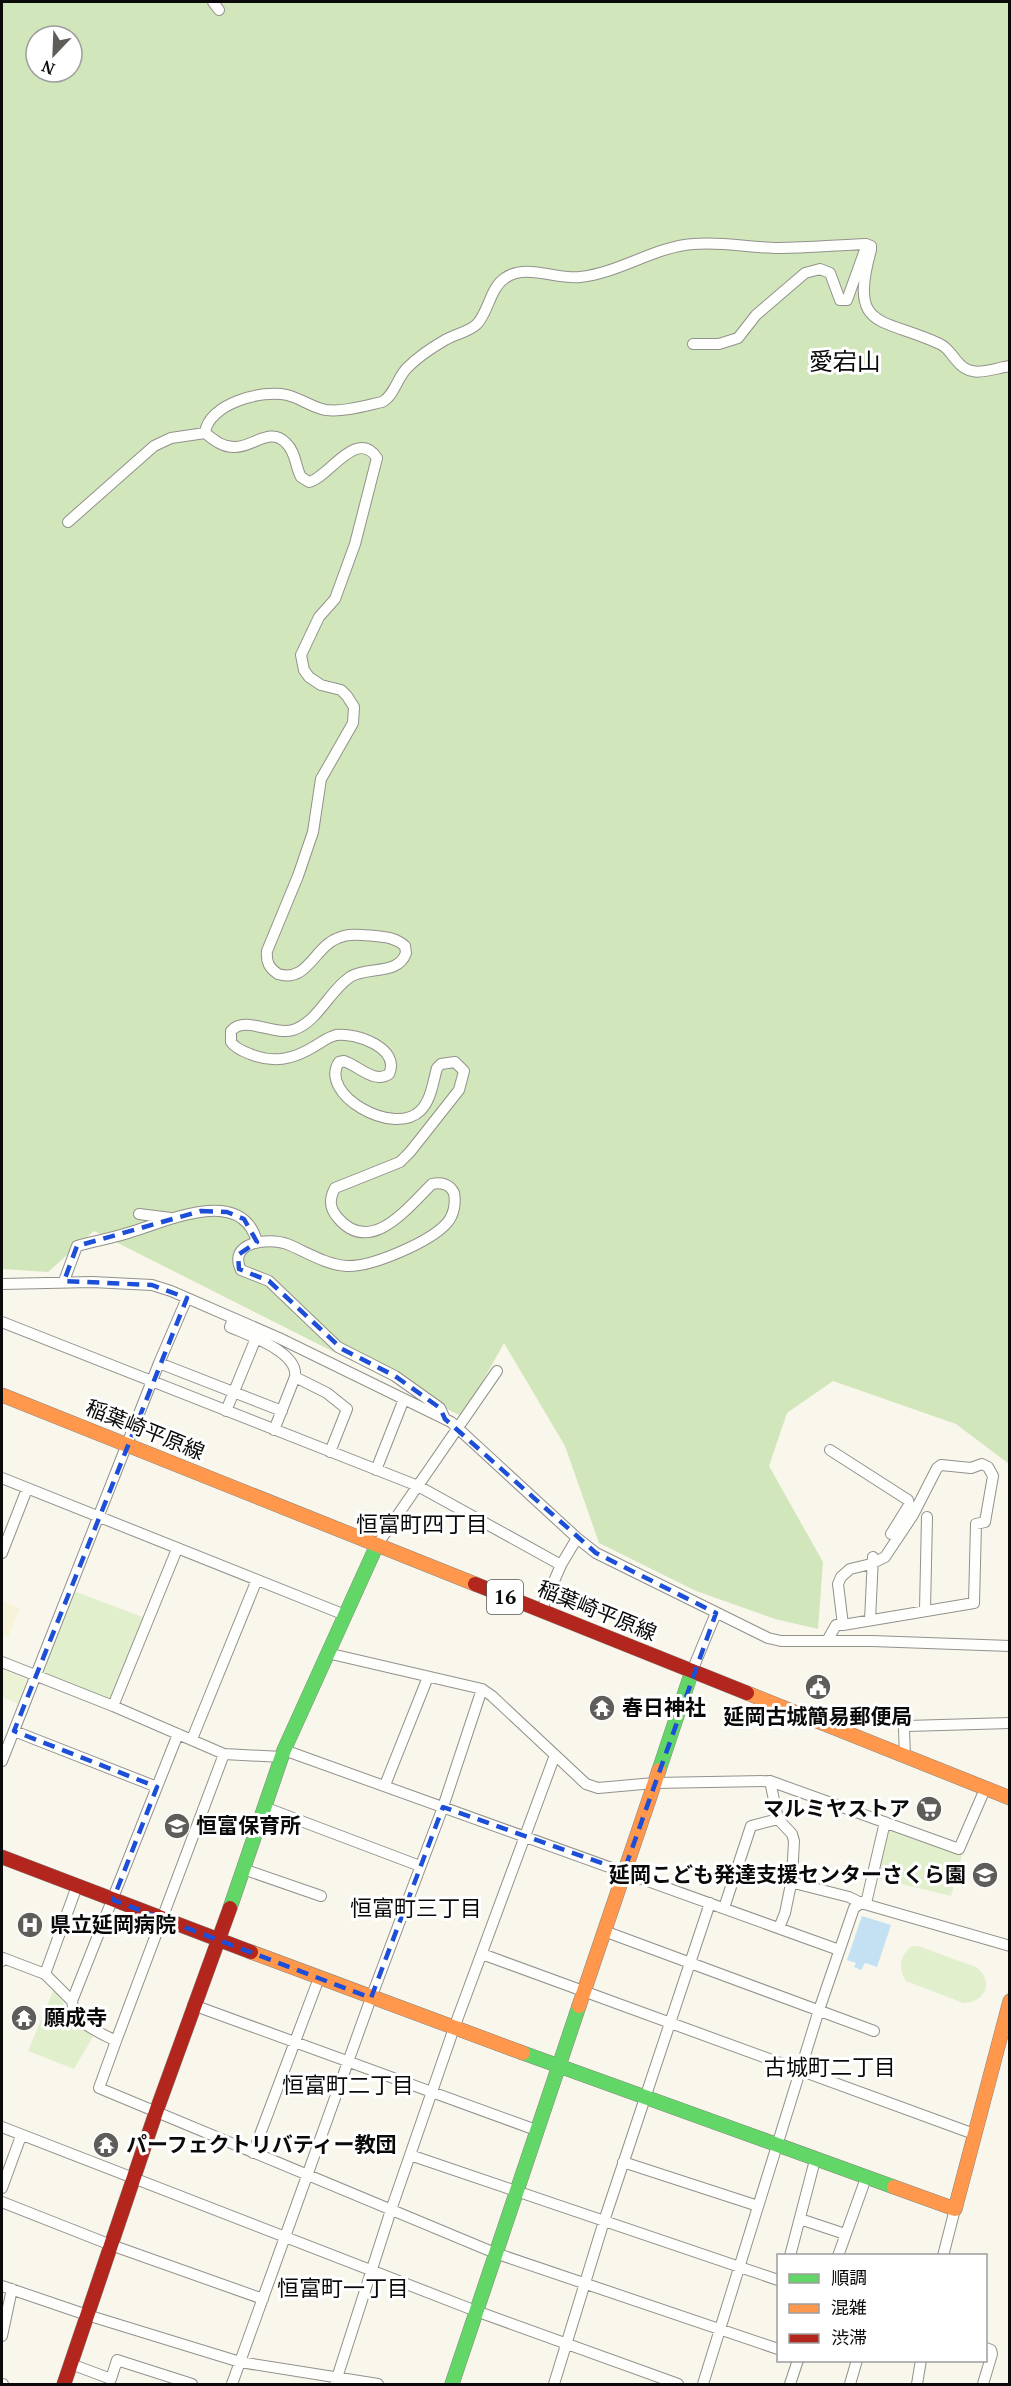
<svg xmlns="http://www.w3.org/2000/svg" width="1011" height="2386" font-family="'PT Serif','Noto Sans JP',serif">
<rect width="100%" height="100%" fill="#f9f7ec"/>
<!-- farmland -->
<path fill="#f6f4d8" d="M2 1601 20 1608 8 1637 4 1635 2 1641Z"/>
<!-- green -->
<path fill="#e1efcc" d="M74 1591 145 1618 112 1699 108 1700 44 1674 42 1670Z
M888 1828 962 1855 951 1896 876 1878Z
M912 1946H918L976 1967C995 1981 985 2003 963 2003L906 1981C898 1969 899 1956 912 1946Z
M54 1989 60 1995 69 2017 94 2035 74 2069 28 2051Z"/>
<!-- forest -->
<path fill="#d1e6ba" fill-rule="evenodd" d="M2 2H1009V1464L956 1424 833 1381 787 1413 769 1466 823 1562 818 1629 775 1619 696 1591 599 1543 565 1446 504 1343 463 1417 94 1231 48 1272 2 1269ZM36 36H72V72H36Z"/>
<!-- pitch -->
<path fill="#ebf3d5" d="M2 1669 28 1680 18 1704 2 1697Z"/>
<!-- water -->
<path fill="#c3e1f3" d="M862 1916 891 1925 877 1967 865 1963 861 1970 854 1967 856 1963 847 1960Z"/>
<g fill="none" stroke-linecap="round" stroke-linejoin="round">
<!-- street casing -->
<g stroke="#92918c" stroke-width="12">
<path id="street" d="M213 2 219 10
M693 344H719L738 338 756 315 805 273 820 269 830 273 840 300H847L865 250
M68 522 154 446 171 438 205 433
M139 1214 171 1218
M64 1281 77 1246C95 1241 113 1238 131 1232 168 1221 242 1185 257 1242
M2 1284 92 1282 152 1285 171 1291 279 1338 451 1422 577 1538 596 1553 768 1638 781 1641H872L1010 1646
M233 1319 230 1327C248 1335 299 1352 295 1377
M2 1322 418 1486 561 1565
M159 1363 282 1411
M226 1411 256 1338
M445 1419 440 1408 395 1376 338 1347 269 1281 241 1270C227 1242 269 1237 287 1244 305 1251 326 1265 347 1266 372 1267 430 1242 447 1223 454 1215 456 1203 454 1193 450 1184 441 1182 432 1184 409 1206 371 1257 338 1218 329 1208 329 1199 335 1188L400 1162 410 1152 459 1090 464 1071 455 1062 441 1064 437 1068C433 1082 431 1101 420 1111 393 1137 318 1094 339 1062L344 1061C359 1066 374 1084 389 1074 401 1049 357 1032 336 1035 328 1037 322 1042 315 1046 294 1059 274 1064 250 1054 242 1051 235 1048 231 1042V1031C245 1015 274 1036 293 1030 318 1022 329 991 350 977 367 966 398 976 406 953L405 946C396 938 386 937 375 936 362 935 350 933 338 938 314 947 308 983 278 974 269 968 266 962 267 951L298 876 313 832 321 779 353 723 354 707 347 696 341 690 321 685 309 677 304 670 301 655 319 617 335 599 355 544 377 458C357 427 328 478 309 482L301 477C295 466 296 452 286 443 270 426 252 448 234 447 222 447 214 440 205 433 208 404 262 389 287 395 300 398 313 408 326 410 344 412 364 406 382 402 395 395 397 377 408 367 418 357 433 347 445 340 455 334 469 332 477 324 489 311 490 288 505 278 526 263 557 280 580 277 619 273 654 247 693 244 722 241 751 248 779 248 808 248 837 245 866 244L871 246V250C848 331 882 317 940 344 947 347 951 354 956 360 971 380 989 369 1010 366
M274 1430 295 1377 327 1393 347 1409 330 1452
M830 1450 908 1500 909 1505 891 1534
M376 1470 404 1399
M2 1478 345 1615
M377 1545 497 1371
M2 1553 27 1489
M925 1610 927 1517
M541 1611 561 1565 577 1538
M870 1620 873 1557
M827 1641 836 1625H843L838 1584 841 1577 850 1569 871 1564 885 1557 913 1515 937 1468 941 1465 971 1468 982 1464 988 1467 993 1476 985 1522 976 1524 974 1603 843 1625
M327 1653 482 1689 492 1696 586 1784 598 1788 654 1783 770 1781 959 1849 985 1789
M2 1662 113 1706 224 1754 282 1757
M692 1671 716 1613
M113 1706 177 1549
M14 1731 157 1787
M192 1739 256 1582
M284 1750 839 1950
M905 1757 904 1729 907 1726 1010 1723
M2 1761 159 1363 187 1298
M770 1781 778 1819 792 1834 794 1841 792 1879 794 1883 849 1897 861 1903 1010 1946
M385 1785 428 1677
M264 1807 420 1866
M243 1869 321 1896
M724 1908 751 1826 778 1819
M779 1928 785 1913 792 1879
M604 1931 874 2031
M482 1954 974 2134
M2 1961 3 1958 45 1974 77 1886
M45 1974 72 2001C73 2023 99 2032 116 2041L224 1754
M72 2001 178 1734
M193 2005 536 2130
M116 2041 99 2088 495 2253 778 2349
M2 2127 476 2311 678 2384
M253 2153 319 1978
M410 2155 778 2280
M623 2162 758 2206
M2 2188 21 2136
M2 2202 111 2245 263 2299
M800 2219 845 2234
M790 2256 815 2160
M838 2256 866 2178
M943 2256 955 2209
M2 2286 87 2315 240 2362 378 2384
M2 2336 12 2289
M71 2364 111 2379 117 2360 192 2384
M2 2384H3
M232 2384 371 1998 443 1807 482 1689
M335 2384 391 2210 454 2028 555 1755
M554 2384 604 2221 710 1903
M703 2384 819 2010 854 1908 867 1899 885 1822
M790 2384 798 2360
M850 2384 857 2360
M917 2384 921 2360
M983 2384 992 2354 991 2350 986 2348"/>
</g>
<!-- fast casing -->
<g stroke="#888782" stroke-width="15">
<path id="fast" d="M659 1770 692 1671
M230 1908 284 1750 377 1545
M523 2053 894 2187
M452 2384 579 2006"/>
</g>
<!-- slow casing -->
<g stroke="#888782" stroke-width="15">
<path id="slow" d="M2 1395 475 1584
M747 1693 1010 1798
M251 1952 523 2053
M579 2006 659 1770
M894 2187 955 2209 1010 2001"/>
</g>
<!-- jam casing -->
<g stroke="#888782" stroke-width="15">
<path id="jam" d="M475 1584 747 1693
M2 1857 251 1952
M64 2384 156 2112 230 1908"/>
</g>
<!-- street -->
<use href="#street" stroke="#fefefc" stroke-width="10"/>
<!-- fast -->
<use href="#fast" stroke="#63d668" stroke-width="14"/>
<!-- slow -->
<use href="#slow" stroke="#ff974d" stroke-width="14"/>
<!-- jam -->
<use href="#jam" stroke="#b3261e" stroke-width="14"/>
</g>
<!-- marked area -->
<path fill="none" stroke="#1d4ed8" stroke-width="4.5" stroke-dasharray="12 8" stroke-linejoin="round" d="M201 1211 227 1212 244 1219 257 1242 238 1255 239 1269 269 1281 342 1349 395 1376 440 1408 445 1419 596 1553 716 1613 624 1871 443 1807 371 1998 113 1900 157 1787 14 1731 187 1298 152 1285 64 1281 77 1246Z"/>
<!-- icons -->
<defs>
<g id="civic-disc" transform="scale(1.35)"><circle r="9.5" fill="#5e5d59" stroke="#fff"/><path d="M-.6-6.5H3V-4.5H.6V-3L4-1V1h2V6H-6V1h2V-1L-.6-3ZM-1.2 2.5V6h2.4V2.5Z" fill="#fff"/></g>
<g id="temple-disc" transform="scale(1.35)"><circle r="9.5" fill="#5e5d59" stroke="#fff"/><path d="M0-6L5-2H3V0L6.5 2.5H4V6H1.5V3h-3V6H-4V2.5H-6.5L-3 0V-2H-5Z" fill="#fff"/></g>
<g id="supermarket-disc" transform="scale(1.35)"><circle r="9.5" fill="#5e5d59" stroke="#fff"/><path d="M-6-5.5h2.5l.6 2H6L4.5 2H-2.5L-4.4-4H-6ZM-1.5 3.2a1.3 1.3 0 1 0 .1 0ZM3 3.2a1.3 1.3 0 1 0 .1 0Z" fill="#fff"/></g>
<g id="school-disc" transform="scale(1.35)"><circle r="9.5" fill="#5e5d59" stroke="#fff"/><path d="M0-5L7-2L0 1L-7-2ZM-4 1L0 2.5L4 1V4Q0 6-4 4Z" fill="#fff"/></g>
<g id="hospital-disc" transform="scale(1.35)"><circle r="9.5" fill="#5e5d59" stroke="#fff"/><path d="M-5-5h3v3.5h4V-5h3V5h-3V1.5h-4V5h-3Z" fill="#fff"/></g>
</defs>
<g fill-rule="evenodd">
<use href="#civic-disc" x="818" y="1687"/>
<use href="#temple-disc" x="602" y="1708"/>
<use href="#supermarket-disc" x="929" y="1809"/>
<use href="#school-disc" x="177" y="1826"/>
<use href="#school-disc" x="985" y="1875"/>
<use href="#hospital-disc" x="30" y="1925"/>
<use href="#temple-disc" x="24" y="2018"/>
<use href="#temple-disc" x="106" y="2145"/>
</g>
<g text-anchor="middle" stroke-width="6" stroke-linejoin="round" paint-order="stroke">
<!-- shield labels -->
<rect fill="#fff" stroke="#545454" stroke-width="1.5" x="487" y="1580" width="36" height="34" rx="4.5"/>
<g font-size="20" font-weight="bold" fill="#0a0a0a">
<text x="505" y="1604">16</text>
</g>
<!-- street labels -->
<g font-size="21" fill="#0a0a0a" stroke="#fff">
<text transform="translate(145 1430) rotate(22)" y="7">稲葉崎平原線</text>
<text transform="translate(597 1611) rotate(22)" y="7">稲葉崎平原線</text>
</g>
<!-- poi labels -->
<g font-size="21" font-weight="bold" fill="#0a0a0a" stroke="#fff" text-anchor="start">
<text x="622" y="1715">春日神社</text>
<text x="818" y="1724" text-anchor="middle">延岡古城簡易郵便局</text>
<text x="910" y="1816" text-anchor="end">マルミヤストア</text>
<text x="196" y="1833">恒富保育所</text>
<text x="966" y="1882" text-anchor="end">延岡こども発達支援センターさくら園</text>
<text x="50" y="1932">県立延岡病院</text>
<text x="44" y="2025">願成寺</text>
<text x="126" y="2152">パーフェクトリバティー教団</text>
</g>
<!-- neighbourhood labels -->
<g font-size="22" fill="#0a0a0a" stroke="#fff">
<text x="422" y="1532">恒富町四丁目</text>
<text x="416" y="1916">恒富町三丁目</text>
<text x="830" y="2075">古城町二丁目</text>
<text x="348" y="2093">恒富町二丁目</text>
<text x="343" y="2296">恒富町一丁目</text>
</g>
<!-- quarter labels -->
<g font-size="24" fill="#0a0a0a" stroke="#fff">
<text x="845" y="370">愛宕山</text>
</g>
</g>
<!-- border -->
<rect width="1011" height="2386" fill="none" stroke="#0a0a0a" stroke-width="6"/>
<!-- legend -->
<rect x="777" y="2254" width="210" height="108" fill="#ffffff" stroke="#9d9d9d" stroke-width="1.5"/>
<rect x="789" y="2274" width="30" height="9" fill="#63d668" stroke="#9d9d9d" stroke-width="1.5"/>
<text x="831" y="2284" font-size="18" fill="#0a0a0a">順調</text>
<rect x="789" y="2304" width="30" height="9" fill="#ff974d" stroke="#9d9d9d" stroke-width="1.5"/>
<text x="831" y="2314" font-size="18" fill="#0a0a0a">混雑</text>
<rect x="789" y="2334" width="30" height="9" fill="#b3261e" stroke="#9d9d9d" stroke-width="1.5"/>
<text x="831" y="2344" font-size="18" fill="#0a0a0a">渋滞</text>
<!-- north arrow -->
<g transform="translate(54 54) rotate(203)"><circle r="28" fill="#ffffff" stroke="#9d9d9d" stroke-width="1.5"/>
<path d="M0-4.5L10 22L0 15L-10 22Z" fill="#5e5d59"/>
<text y="-9" font-size="16" font-weight="bold" text-anchor="middle" fill="#0a0a0a">N</text>
</g>
</svg>
